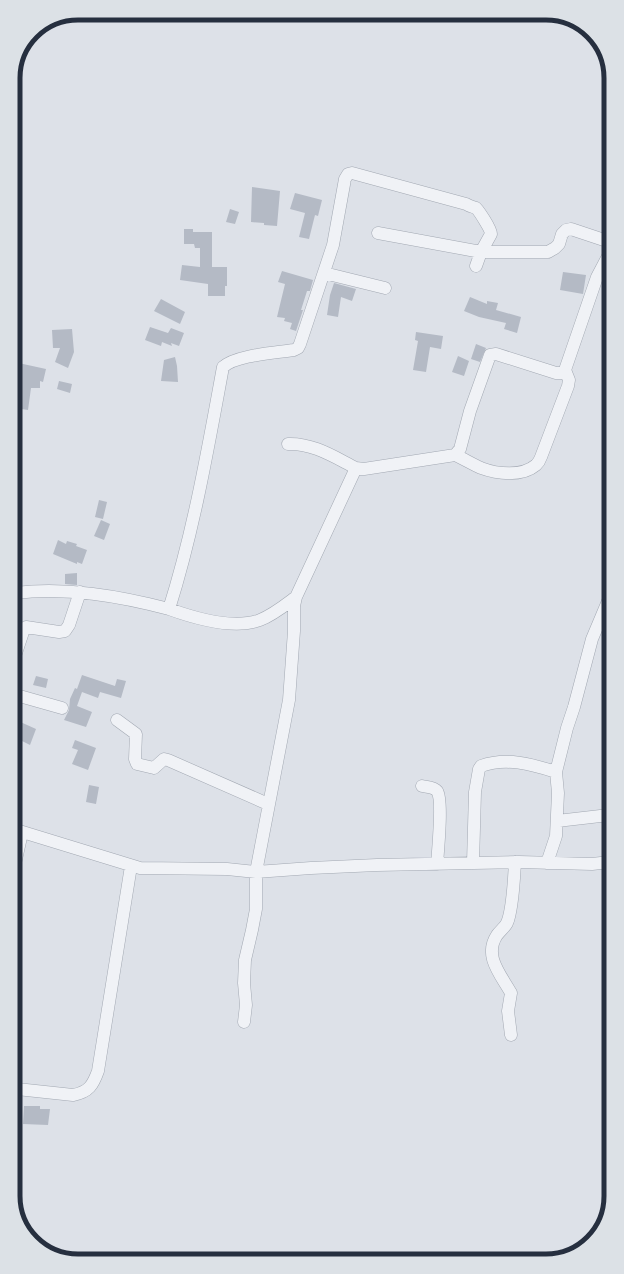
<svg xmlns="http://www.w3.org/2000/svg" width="624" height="1274" font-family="Lato,sans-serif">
<rect width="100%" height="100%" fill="#dde1e8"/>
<!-- building -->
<path fill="#b4bac5" d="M252 187 280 191 277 226 264 225V223L251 222Z
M295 193 322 200 318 216 315 215 309 239 299 237 305 213 290 209Z
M230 209 239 212 235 224 226 222Z
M184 229H193V232H212V267H227V286H225V296H208V284L180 280 182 265 200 267V248H195L194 244H184Z
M282 271 313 280 310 291H307L301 310H303L296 331 290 329 292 323 284 321 285 318 277 317 285 284 278 282Z
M563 272 586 275 583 294 560 290Z
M334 283 356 289 352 301 341 297 338 317 327 315 330 295Z
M470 297 487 304V301L498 303 496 310 521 317 517 333 504 329 506 323 479 317 464 311Z
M161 299 185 312 180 324 154 311Z
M150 327 168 333 171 328 184 333 179 346 171 343 172 346 162 342 161 346 145 340Z
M72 329 74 352 68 368 55 362 60 348H53L52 330Z
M416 332 443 336 441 349 430 347 426 372 413 370 418 341 415 340Z
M476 344 486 348 480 362 471 359Z
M458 356 469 361 464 376 452 372Z
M175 357 177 366 178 382 161 381 164 360Z
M14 362 46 369 43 382 40 381V388H31L28 410 15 408Z
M59 381 72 384 70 393 57 389Z
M99 500 107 502 103 519 95 517Z
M101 520 110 524 104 540 94 536Z
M58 540 66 544 67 541 77 544 76 546 87 550 82 564 77 562V564L53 554Z
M77 573V585L65 584V574Z
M82 675 115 686 117 679 126 681 121 698 100 692 98 698 82 692 77 706 92 712 86 727 64 720 69 710 70 699 75 688 77 689Z
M36 676 48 679 46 688 33 685Z
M16 720 36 729 30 745 16 738Z
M75 740 96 748 88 770 72 764 78 750 72 748Z
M89 785 99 787 96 804 86 802Z
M24 1106H40V1109H50L48 1125 23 1124Z"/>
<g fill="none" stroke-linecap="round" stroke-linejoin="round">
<!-- lane casing -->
<g stroke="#a2a8b2" stroke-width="7">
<path id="lane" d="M16 873 25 833"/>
</g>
<!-- street casing -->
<g stroke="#a2a8b2" stroke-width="13">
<path id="street" d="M378 233 481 252H548L555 248 559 244 562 234 566 230 571 229 607 241
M324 273 385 288
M288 444C313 443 334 457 356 468
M455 455C464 459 472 464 481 468 497 474 522 477 536 465 538 463 540 460 541 457L568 386 569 380 565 370
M15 593C67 587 119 596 169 609 194 530 208 448 223 367 236 355 275 353 294 350L298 348 300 344 333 245 345 179 348 174 352 173 466 204C469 206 473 207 476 208 479 211 491 229 491 234L481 252 476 266
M169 609C194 618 234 630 260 620 273 615 284 606 296 597
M16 653 24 629 26 627 59 632 65 631 69 625 80 592
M16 695 62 708
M117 720 136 734 135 759 137 764 154 768 164 759 168 760 268 804
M422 786C426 787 434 787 437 791 443 799 438 851 437 864
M557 821 609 815
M16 830 140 868 227 869 256 872 311 868 377 865 519 862 592 864 610 862
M473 863 475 792 479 769 481 766C506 757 531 764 556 772
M547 863 556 836 558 793 556 772 567 728 574 707 592 639 608 601
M244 1022 246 1005 244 983 245 960 252 930 256 909V872L289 700 294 631V606L296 597 356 468 364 469 455 455 460 449 470 411 490 355 496 354 556 373H562L565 370 597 277 607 258
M511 1035 508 1011 511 993C501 975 483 956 497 935 500 931 505 927 507 923 513 909 514 878 515 862
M17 1089 73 1095C89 1092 93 1085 98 1071L131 866"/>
</g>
<!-- lane -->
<use href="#lane" stroke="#f0f2f6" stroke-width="6"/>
<!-- street -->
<use href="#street" stroke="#f0f2f6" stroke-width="12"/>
</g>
<!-- crop -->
<path d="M0 0H624V1274H0ZM78 20H546A58 58 0 0 1 604 78V1196A58 58 0 0 1 546 1254H78A58 58 0 0 1 20 1196V78A58 58 0 0 1 78 20Z" fill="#dce1e6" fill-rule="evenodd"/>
<path fill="none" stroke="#262f3f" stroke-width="5" d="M78 20H546A58 58 0 0 1 604 78V1196A58 58 0 0 1 546 1254H78A58 58 0 0 1 20 1196V78A58 58 0 0 1 78 20Z"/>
</svg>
